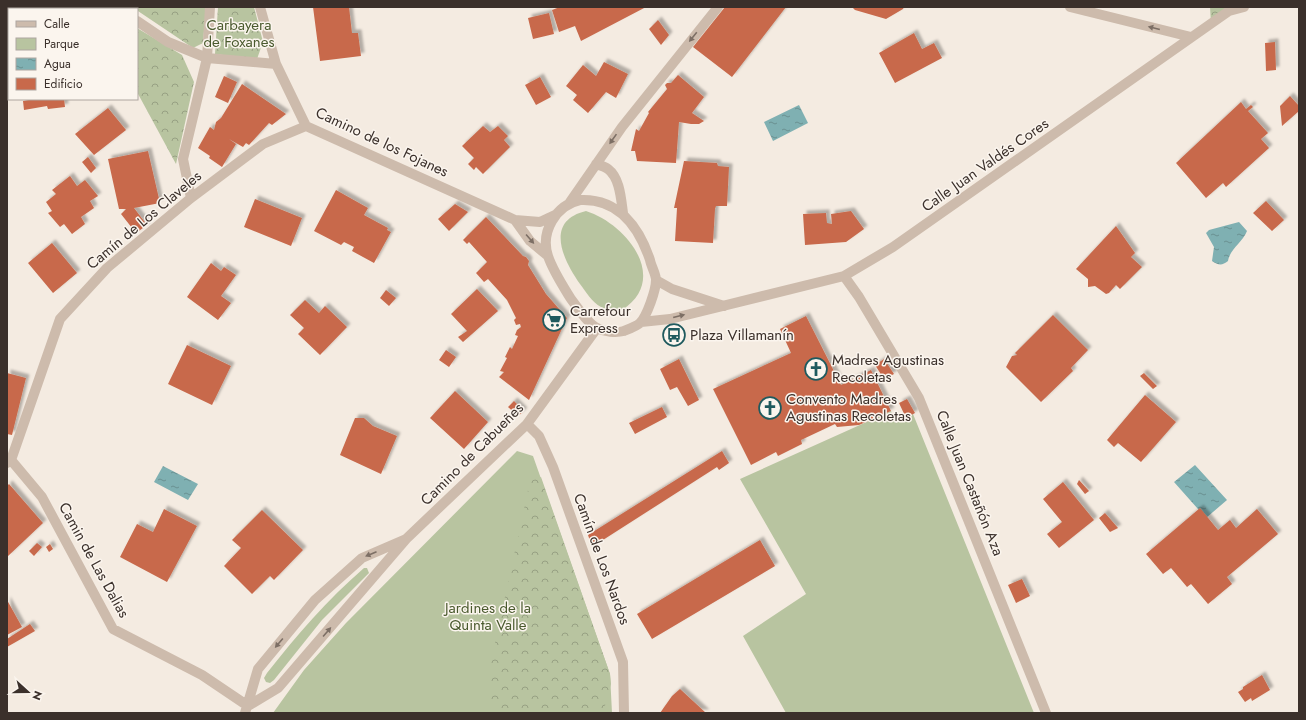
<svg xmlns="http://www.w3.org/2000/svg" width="1306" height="720" font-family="Jost,sans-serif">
<defs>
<pattern id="forest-crowns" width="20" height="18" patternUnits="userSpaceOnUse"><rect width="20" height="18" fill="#b8c4a0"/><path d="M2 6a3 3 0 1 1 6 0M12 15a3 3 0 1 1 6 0" fill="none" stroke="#97a083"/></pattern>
<pattern id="water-ripples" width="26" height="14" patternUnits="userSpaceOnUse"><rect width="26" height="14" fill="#7fb0b2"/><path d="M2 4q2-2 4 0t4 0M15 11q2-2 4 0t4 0" fill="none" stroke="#699091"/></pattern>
<filter id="shadow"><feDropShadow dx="3.5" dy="-3.5" stdDeviation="1" flood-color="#0004"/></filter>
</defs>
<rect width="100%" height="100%" fill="#f4ebe1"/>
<!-- green -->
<path fill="#b8c4a0" d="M586 211C627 224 670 279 622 310 615 310 607 310 601 307 592 302 586 292 580 284 563 260 544 221 586 211Z
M891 411 896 423 913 414 1034 713H786L743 636 806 594 740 479Z
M517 451 533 456 610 674 612 713H273L304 670 346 623Z
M364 568H367L369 573 322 620 274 680 270 683 266 682 264 678 267 673C297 635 327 600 364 568Z"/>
<!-- forest -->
<path fill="url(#forest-crowns)" d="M132 7H206L203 43 193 48Z
M218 7H254L263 42 257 59 215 54Z
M1210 7H1244L1211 23Z
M137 28 182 55 194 82 176 164 137 92Z
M541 477 610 674 611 684 603 713H491L490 666 530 481Z"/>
<!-- water -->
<path fill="url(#water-ripples)" d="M799 105 808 123 773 141 764 122Z
M1239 222 1247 231C1242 243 1230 249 1228 261 1222 266 1218 265 1212 261L1214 247 1206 233 1209 230Z
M1195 465 1227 500 1206 518 1174 482Z
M163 466 198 484 188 500 154 482Z"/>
<!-- building -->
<path fill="#c8694b" filter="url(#shadow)" d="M7 7H30V9H9V83H7Z
M313 7H349L352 33H358L361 56 320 61Z
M560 7H646L581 41 575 26 559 32 552 10Z
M725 7H786L732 77 693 47Z
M852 7H904L903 9 886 19 855 10Z
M549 13 554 34 533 39 528 18Z
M658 20 669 35 661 45 649 29Z
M914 33 922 49 934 43 942 58 895 83 879 53Z
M1275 42 1276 70 1266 71 1265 43Z
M604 62 628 74 616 98 606 92 588 113 573 100 577 95 566 86 583 65 596 76Z
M678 75 704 97 692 113 704 121 699 124H691L679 122 676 163 637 161 635 151H631L636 129 639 131 649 113 648 112 667 89 665 85 667 83H671Z
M224 76 237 82 228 103 215 97Z
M540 77 551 97 536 105 525 85Z
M242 84 286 114 272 125 269 123 249 145 246 143 243 147 229 139 236 144 222 167 209 158 210 156 198 148 210 127 214 130 216 122 221 118Z
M1290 96 1299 106V111L1282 126 1280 106Z
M35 99H64L65 107 48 109 47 106 24 110 23 101Z
M1241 102 1246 109 1251 105 1253 107 1248 111 1268 133 1261 139 1269 148 1226 187 1223 183 1206 198 1176 163Z
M108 108 126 130 94 155 75 134Z
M483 126 490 132 498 126 508 136 504 140 510 147 483 174 476 167 474 170 468 164 474 158 462 146Z
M148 151 160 203 134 208 147 225 136 233 121 214 126 209H119L108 159Z
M88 157 96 168 91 173 82 162Z
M684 161 717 163 718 166 729 167 727 206H716L715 209 713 243 675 241 677 208H674Z
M70 176 77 186 85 180 98 196 90 201 94 208 81 217 85 224 72 234 64 224 60 227 48 213 52 211 46 202 56 194 52 190Z
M336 190 368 208 364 215 388 228 387 230 391 232 374 263 352 251 354 247 344 242 341 245 314 231Z
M255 199 302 218 291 246 244 227Z
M1266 201 1284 220 1272 231 1253 213Z
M455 204 468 212 449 231 438 219Z
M851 211 864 229 846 242 805 245 803 214 826 213 827 223 832 224 831 214Z
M486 217 523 256 526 257 529 261 528 265 546 294 567 318 529 400 499 377 504 372 500 371 507 358 505 357 510 347 512 349 518 336 515 335 517 330 521 327 520 324 516 325 514 320 516 318 507 300 488 279 484 282 476 273 487 262 469 242 467 244 463 240Z
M1116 226 1135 253 1131 257 1142 267 1120 289 1116 285 1109 293 1106 294 1095 286 1088 287V279L1076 269Z
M52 243 77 273 53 293 28 263Z
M211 263 221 271 224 267 236 275 221 296 231 303 218 320 187 297Z
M477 289 498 311 463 342 458 337 467 331 451 314Z
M386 290 396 298 389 306 380 298Z
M305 300 319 313 325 306 347 327 320 355 298 334 304 328 290 315Z
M1053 315 1088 350 1071 368 1073 371 1041 402 1006 367 1012 356 1017 355 1015 353Z
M806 316 841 385 871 370 891 411 859 425 837 427 835 424 801 440 802 444 778 456 776 452 751 465 713 389 791 353 780 329Z
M187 345 231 366 212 405 168 384Z
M446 350 456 357 449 367 439 360Z
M679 359 699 400 688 406 677 387 670 390 660 369Z
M884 359 894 374 884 379 875 365Z
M7 373 26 378 12 435 7 434Z
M1144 373 1157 386 1153 389 1140 376Z
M455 391 488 422 464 449 430 418Z
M1145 395 1176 422 1141 462 1118 443 1114 447 1107 440Z
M907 399 915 413 906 418 899 403Z
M514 401 524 411 518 416 508 407Z
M662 407 667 417 635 434 629 423Z
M355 418H364L373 426 397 436 381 474 340 455Z
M722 451 729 463 719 470 717 467 592 547 588 535Z
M1079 480 1089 491 1085 494 1077 484Z
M1063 482 1094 520 1059 548 1047 534 1062 522 1043 499Z
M9 484 43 523 7 557V486Z
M1200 508 1218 530 1230 520 1236 528 1257 509 1278 534 1227 577 1232 584 1208 604 1191 584 1187 587 1171 568 1163 574 1146 554Z
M164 509 197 526 167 582 120 557 137 524 153 532Z
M262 510 303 550 274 580 270 576 252 594 224 566 241 548 232 540Z
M1105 513 1118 528 1110 532 1099 518Z
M760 540 775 566 652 639 637 614Z
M37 543 42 547 34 556 29 551Z
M50 544 53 549 49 552 46 547Z
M1022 579 1030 596 1016 603 1008 585Z
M7 600 22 627 7 635Z
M30 624 35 631 7 647V639Z
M1262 675 1270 690 1252 701 1251 698 1245 702 1238 692 1243 689V687Z
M680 689 706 713H660L672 696Z"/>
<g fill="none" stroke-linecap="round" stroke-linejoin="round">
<!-- street -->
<path stroke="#cdbbac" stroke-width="10" d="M119 7 121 9
M260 7 276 64 306 126 515 220 530 241 548 256
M1070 7 1191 37
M137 21 168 42 207 58 210 7
M596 164C599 165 604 166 608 169 620 178 621 199 623 213
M191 198 183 159 207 58 276 64
M580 200C618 198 639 227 650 260 651 266 656 274 656 280 656 290 647 316 640 323 637 326 629 329 624 331 616 333 605 332 597 328 587 323 578 308 571 299 563 286 553 271 548 256 540 232 556 205 580 200Z
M570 202 622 127 718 7
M515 220 540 222 555 215
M844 276 859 297 919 398 1046 713
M656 280 672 289 724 306
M641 322 670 319 844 276 893 247 1219 18 1229 11 1244 7
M527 424 539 436 553 467 623 662 624 713
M11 460 42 497 113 629 202 675 248 706
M7 463 11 460 60 319 107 268 191 198 263 144 306 126
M248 706 278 688 407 538 527 424 597 328
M245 713 258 669 315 600 362 558 406 539"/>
</g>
<!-- one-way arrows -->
<defs><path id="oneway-solid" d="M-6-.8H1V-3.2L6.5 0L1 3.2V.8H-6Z"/></defs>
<g fill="#7d6f65">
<use href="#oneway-solid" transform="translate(1154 28) rotate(-166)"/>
<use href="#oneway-solid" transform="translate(693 37) rotate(129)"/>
<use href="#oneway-solid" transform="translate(613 139) rotate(125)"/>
<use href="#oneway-solid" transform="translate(530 239) rotate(49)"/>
<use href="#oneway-solid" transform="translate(679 316) rotate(-14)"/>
<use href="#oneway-solid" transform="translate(371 554) rotate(157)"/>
<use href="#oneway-solid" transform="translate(327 632) rotate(-49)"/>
<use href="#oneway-solid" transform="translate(279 643) rotate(130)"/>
</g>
<!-- icons -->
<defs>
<g id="supermarket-ring" transform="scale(1.15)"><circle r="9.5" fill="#fbf5ee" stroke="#1f5a5e" stroke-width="1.5"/><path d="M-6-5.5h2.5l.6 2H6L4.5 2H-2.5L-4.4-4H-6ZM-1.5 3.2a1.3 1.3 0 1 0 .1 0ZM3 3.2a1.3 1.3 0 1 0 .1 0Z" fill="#1f5a5e"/></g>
<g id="bus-ring" transform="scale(1.15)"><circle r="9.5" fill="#fbf5ee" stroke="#1f5a5e" stroke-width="1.5"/><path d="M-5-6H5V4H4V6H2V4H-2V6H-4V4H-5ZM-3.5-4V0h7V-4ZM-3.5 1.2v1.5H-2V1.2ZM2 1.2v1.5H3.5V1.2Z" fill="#1f5a5e"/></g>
<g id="church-ring" transform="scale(1.15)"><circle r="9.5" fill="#fbf5ee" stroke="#1f5a5e" stroke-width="1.5"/><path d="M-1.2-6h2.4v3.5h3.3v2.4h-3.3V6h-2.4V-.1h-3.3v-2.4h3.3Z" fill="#1f5a5e"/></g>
</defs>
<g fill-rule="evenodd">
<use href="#supermarket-ring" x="554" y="320"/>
<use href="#bus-ring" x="674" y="335"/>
<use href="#church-ring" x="816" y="369"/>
<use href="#church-ring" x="770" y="408"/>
</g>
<g text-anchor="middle" stroke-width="3" stroke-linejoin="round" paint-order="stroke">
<!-- park labels -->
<g font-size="15" fill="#4a5a2e" stroke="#fbf5ee">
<text x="239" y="30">Carbayera<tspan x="239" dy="17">de Foxanes</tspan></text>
<text x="488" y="613">Jardines de la<tspan x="488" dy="17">Quinta Valle</tspan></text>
</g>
<!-- street labels -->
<g font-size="15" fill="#3b302b" stroke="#fbf5ee">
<text transform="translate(382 142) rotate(25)" y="5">Camino de los Fojanes</text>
<text transform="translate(985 165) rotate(-35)" y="5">Calle Juan Valdés Cores</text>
<text transform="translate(144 220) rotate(-40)" y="5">Camín de Los Claveles</text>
<text transform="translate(472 454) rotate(-45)" y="5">Camino de Cabueñes</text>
<text transform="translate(970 483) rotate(68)" y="5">Calle Juan Castañón Aza</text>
<text transform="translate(602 559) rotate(70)" y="5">Camín de Los Nardos</text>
<text transform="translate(94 560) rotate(61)" y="5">Camin de Las Dalias</text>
</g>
<!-- poi labels -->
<g font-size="15" fill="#3b302b" stroke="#fbf5ee" text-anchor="start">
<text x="570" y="316">Carrefour<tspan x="570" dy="17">Express</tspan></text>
<text x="690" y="340">Plaza Villamanín</text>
<text x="832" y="365">Madres Agustinas<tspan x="832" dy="17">Recoletas</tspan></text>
<text x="786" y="404">Convento Madres<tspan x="786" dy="17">Agustinas Recoletas</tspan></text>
</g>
</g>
<!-- border -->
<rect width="1306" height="720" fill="none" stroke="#3b302b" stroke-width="16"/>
<!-- legend -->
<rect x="8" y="8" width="130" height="92" fill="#fbf5ee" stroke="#aea6a0"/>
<rect x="16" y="21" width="20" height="6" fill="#cdbbac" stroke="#aea6a0"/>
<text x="44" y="28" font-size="12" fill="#3b302b">Calle</text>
<rect x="16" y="38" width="20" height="12" fill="#b8c4a0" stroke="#aea6a0"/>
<text x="44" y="48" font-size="12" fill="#3b302b">Parque</text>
<rect x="16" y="58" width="20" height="12" fill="url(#water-ripples)" stroke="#aea6a0"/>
<text x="44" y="68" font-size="12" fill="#3b302b">Agua</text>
<rect x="16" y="78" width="20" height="12" fill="#c8694b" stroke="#aea6a0"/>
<text x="44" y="88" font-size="12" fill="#3b302b">Edificio</text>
<!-- north arrow -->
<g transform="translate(28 692) rotate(111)" stroke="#fbf5ee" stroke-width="3" paint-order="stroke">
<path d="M0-3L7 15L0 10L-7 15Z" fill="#3b302b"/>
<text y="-6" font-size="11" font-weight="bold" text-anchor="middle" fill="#3b302b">N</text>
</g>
</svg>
